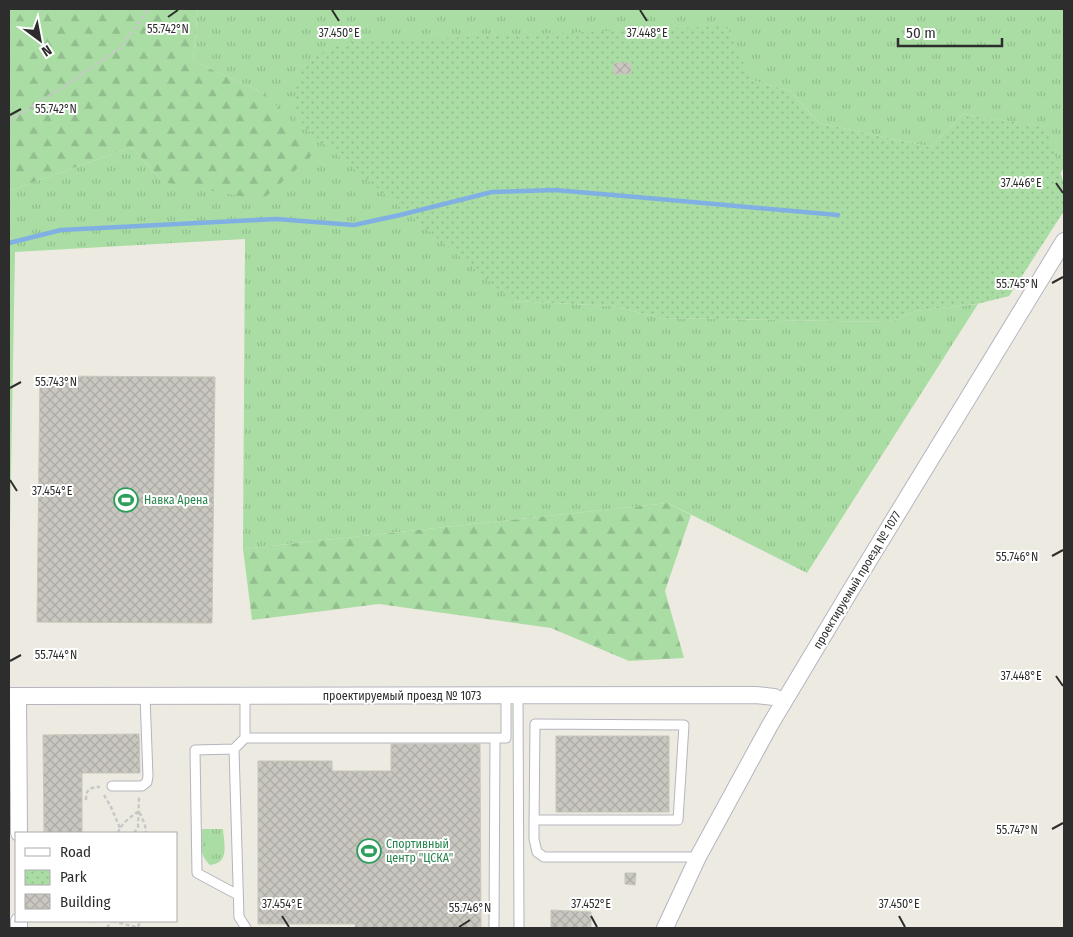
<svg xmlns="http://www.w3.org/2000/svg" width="1073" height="937" font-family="'Fira Sans Condensed',sans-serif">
<defs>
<pattern id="grass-tufts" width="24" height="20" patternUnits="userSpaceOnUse" patternTransform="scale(1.25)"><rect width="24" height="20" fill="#a9dda4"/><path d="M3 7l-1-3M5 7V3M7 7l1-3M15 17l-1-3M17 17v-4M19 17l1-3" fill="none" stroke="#92be8e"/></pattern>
<pattern id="forest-firs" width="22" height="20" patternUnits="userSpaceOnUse" patternTransform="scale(1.25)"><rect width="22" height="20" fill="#a9dda4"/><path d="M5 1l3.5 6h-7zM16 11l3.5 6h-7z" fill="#92be8e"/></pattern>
<pattern id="park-dots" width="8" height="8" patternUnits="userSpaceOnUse" patternTransform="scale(1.25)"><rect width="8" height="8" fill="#a9dda4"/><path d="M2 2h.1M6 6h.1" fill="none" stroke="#92be8e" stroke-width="1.8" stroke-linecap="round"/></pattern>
<pattern id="building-cross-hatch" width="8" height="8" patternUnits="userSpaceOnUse" patternTransform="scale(1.25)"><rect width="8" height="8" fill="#c9c7c0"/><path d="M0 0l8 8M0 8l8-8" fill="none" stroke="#adaba5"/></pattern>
</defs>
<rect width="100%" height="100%" fill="#edebe1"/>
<!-- grass -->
<path fill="url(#grass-tufts)" d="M198 9H1064V167L1060 174 1045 127 963 114 931 147 819 123 790 91 751 80 513 301 613 306 661 318 890 322 915 311 978 304 807 573 668 503 243 549 245 239 15 252 9 587V191L132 147 163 182 264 93 193 61Z
M202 829H223C224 844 230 863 210 865 198 854 202 844 202 829Z"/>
<!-- forest -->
<path fill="url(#forest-firs)" d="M9 9H198L193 61 264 93 319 149 262 200 163 182 132 147 9 191Z
M668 503 691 515 665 591 684 658 629 661 551 628 379 604 252 620 243 549Z"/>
<!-- park -->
<path fill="url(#park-dots)" d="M727 26 751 80 790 91 819 123 931 147 963 114 1046 127 1064 184V211L1009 296 977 304 915 311 890 322 661 318 613 306 513 301 305 128 296 112V88L303 66 328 49 350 42Z"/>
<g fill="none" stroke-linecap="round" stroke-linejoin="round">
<!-- stream -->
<path stroke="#80b0e3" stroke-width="4.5" d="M9 243 61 230 276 219 354 225 400 215 492 192 555 190 659 199 838 215"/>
</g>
<!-- building -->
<path fill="url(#building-cross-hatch)" stroke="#c8c7bb" d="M614 63H631V74H614Z
M40 376 215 377 212 623 37 622Z
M139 734 140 773H82V833H44L43 735Z
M556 736H669V812H556Z
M391 744H480L481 928H355V924H258V761H332V771H391Z
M625 873H636L635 885 625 884Z
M551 910 591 912V928H551Z"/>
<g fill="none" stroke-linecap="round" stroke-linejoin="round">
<!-- service casing -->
<g stroke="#b5b4bf" stroke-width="11">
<path id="service" d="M518 695 519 928
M245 696V738H506V695
M245 738 234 749 239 917 246 928
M234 749 195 750 197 873 238 895
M112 786H142L147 782 148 776 145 696
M534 820H678L684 725 535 724 534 830V839L537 852 544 857H698
M494 928 495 738"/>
</g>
<!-- minor casing -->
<g stroke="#b5b4bf" stroke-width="18">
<path id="minor" d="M9 696 756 695 774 697 784 702
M18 696 19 833
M19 921V928
M665 928 698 857 770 725 852 588 1064 241"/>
</g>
<!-- path -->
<path stroke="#c8c8c8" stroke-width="2.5" stroke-dasharray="4 2.5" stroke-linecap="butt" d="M9 121 74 80 121 47 136 27 147 9
M104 795 111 807 120 828
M86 800C86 790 89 787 100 787
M118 833C121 823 131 817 139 811L145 825 146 833
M134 833 138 827 139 797
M9 885H10
M91 921H96
M113 921 139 928
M138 927 140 921
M107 928 111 921"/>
<!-- service -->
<use href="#service" stroke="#fff" stroke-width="9"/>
<!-- minor -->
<use href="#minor" stroke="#fff" stroke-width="16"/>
</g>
<!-- ticks -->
<path fill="none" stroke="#2d2d2d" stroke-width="2" d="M332 10 339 21M640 10 647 21M168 17 178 10M10 115 21 109M1056 183 1063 193M1052 283 1063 277M10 388 21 382M10 480 17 491M1052 556 1063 550M10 661 21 655M1056 676 1063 686M1052 829 1063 823M282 916 289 927M591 916 597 927M899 916 905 927M459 927 470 920"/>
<!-- icons -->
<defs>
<g id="stadium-ring" transform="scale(1.25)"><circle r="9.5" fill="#fff" stroke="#2e9e5b" stroke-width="1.5"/><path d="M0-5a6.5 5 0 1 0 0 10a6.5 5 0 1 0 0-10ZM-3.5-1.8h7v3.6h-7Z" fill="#2e9e5b"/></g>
</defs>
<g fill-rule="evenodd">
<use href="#stadium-ring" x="126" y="500"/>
<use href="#stadium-ring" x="369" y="851"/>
</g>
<g text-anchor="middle" stroke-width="4" stroke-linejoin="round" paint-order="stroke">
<!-- leisure labels -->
<g font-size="12" fill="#27864d" stroke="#fff" text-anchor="start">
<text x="144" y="504">Навка Арена</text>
<text x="386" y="848">Спортивный<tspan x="386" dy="14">центр "ЦСКА"</tspan></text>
</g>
<!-- street labels -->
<g font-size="12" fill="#2d2d2d" stroke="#fff">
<text transform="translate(857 580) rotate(-59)" y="4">проектируемый проезд № 1077</text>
<text x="402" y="700">проектируемый проезд № 1073</text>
</g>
</g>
<g font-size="12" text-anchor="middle" fill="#2d2d2d" stroke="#fff" stroke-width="4" stroke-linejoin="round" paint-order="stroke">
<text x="168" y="33">55.742°N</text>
<text x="339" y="37">37.450°E</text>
<text x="647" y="37">37.448°E</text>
<text x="56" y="113">55.742°N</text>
<text x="1021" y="187">37.446°E</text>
<text x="1017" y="288">55.745°N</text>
<text x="56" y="386">55.743°N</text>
<text x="52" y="495">37.454°E</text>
<text x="1017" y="561">55.746°N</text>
<text x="56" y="659">55.744°N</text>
<text x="1021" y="680">37.448°E</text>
<text x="1017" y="834">55.747°N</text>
<text x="282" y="908">37.454°E</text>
<text x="591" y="908">37.452°E</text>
<text x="899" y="908">37.450°E</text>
<text x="470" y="912">55.746°N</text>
</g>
<!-- border -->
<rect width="1073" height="937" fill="none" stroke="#2d2d2d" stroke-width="20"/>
<!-- legend -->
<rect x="15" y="832" width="162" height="90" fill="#ffffff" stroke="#ababab"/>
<rect x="25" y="848" width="25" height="8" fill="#ffffff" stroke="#ababab"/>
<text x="60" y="857" font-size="15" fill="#2d2d2d">Road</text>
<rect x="25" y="870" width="25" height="15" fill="url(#park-dots)" stroke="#ababab"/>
<text x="60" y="882" font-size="15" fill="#2d2d2d">Park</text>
<rect x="25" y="894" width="25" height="15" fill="url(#building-cross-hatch)" stroke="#ababab"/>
<text x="60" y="907" font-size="15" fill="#2d2d2d">Building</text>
<!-- north arrow -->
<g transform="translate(40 40) rotate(148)" stroke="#ffffff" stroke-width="4" paint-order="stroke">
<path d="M0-4L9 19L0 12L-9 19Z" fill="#2d2d2d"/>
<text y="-8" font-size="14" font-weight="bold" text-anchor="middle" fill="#2d2d2d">N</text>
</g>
<!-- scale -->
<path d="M898 38v8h104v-8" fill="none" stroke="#2d2d2d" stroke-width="2.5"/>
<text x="906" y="38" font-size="15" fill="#2d2d2d" stroke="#ffffff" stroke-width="4" paint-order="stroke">50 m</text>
</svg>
